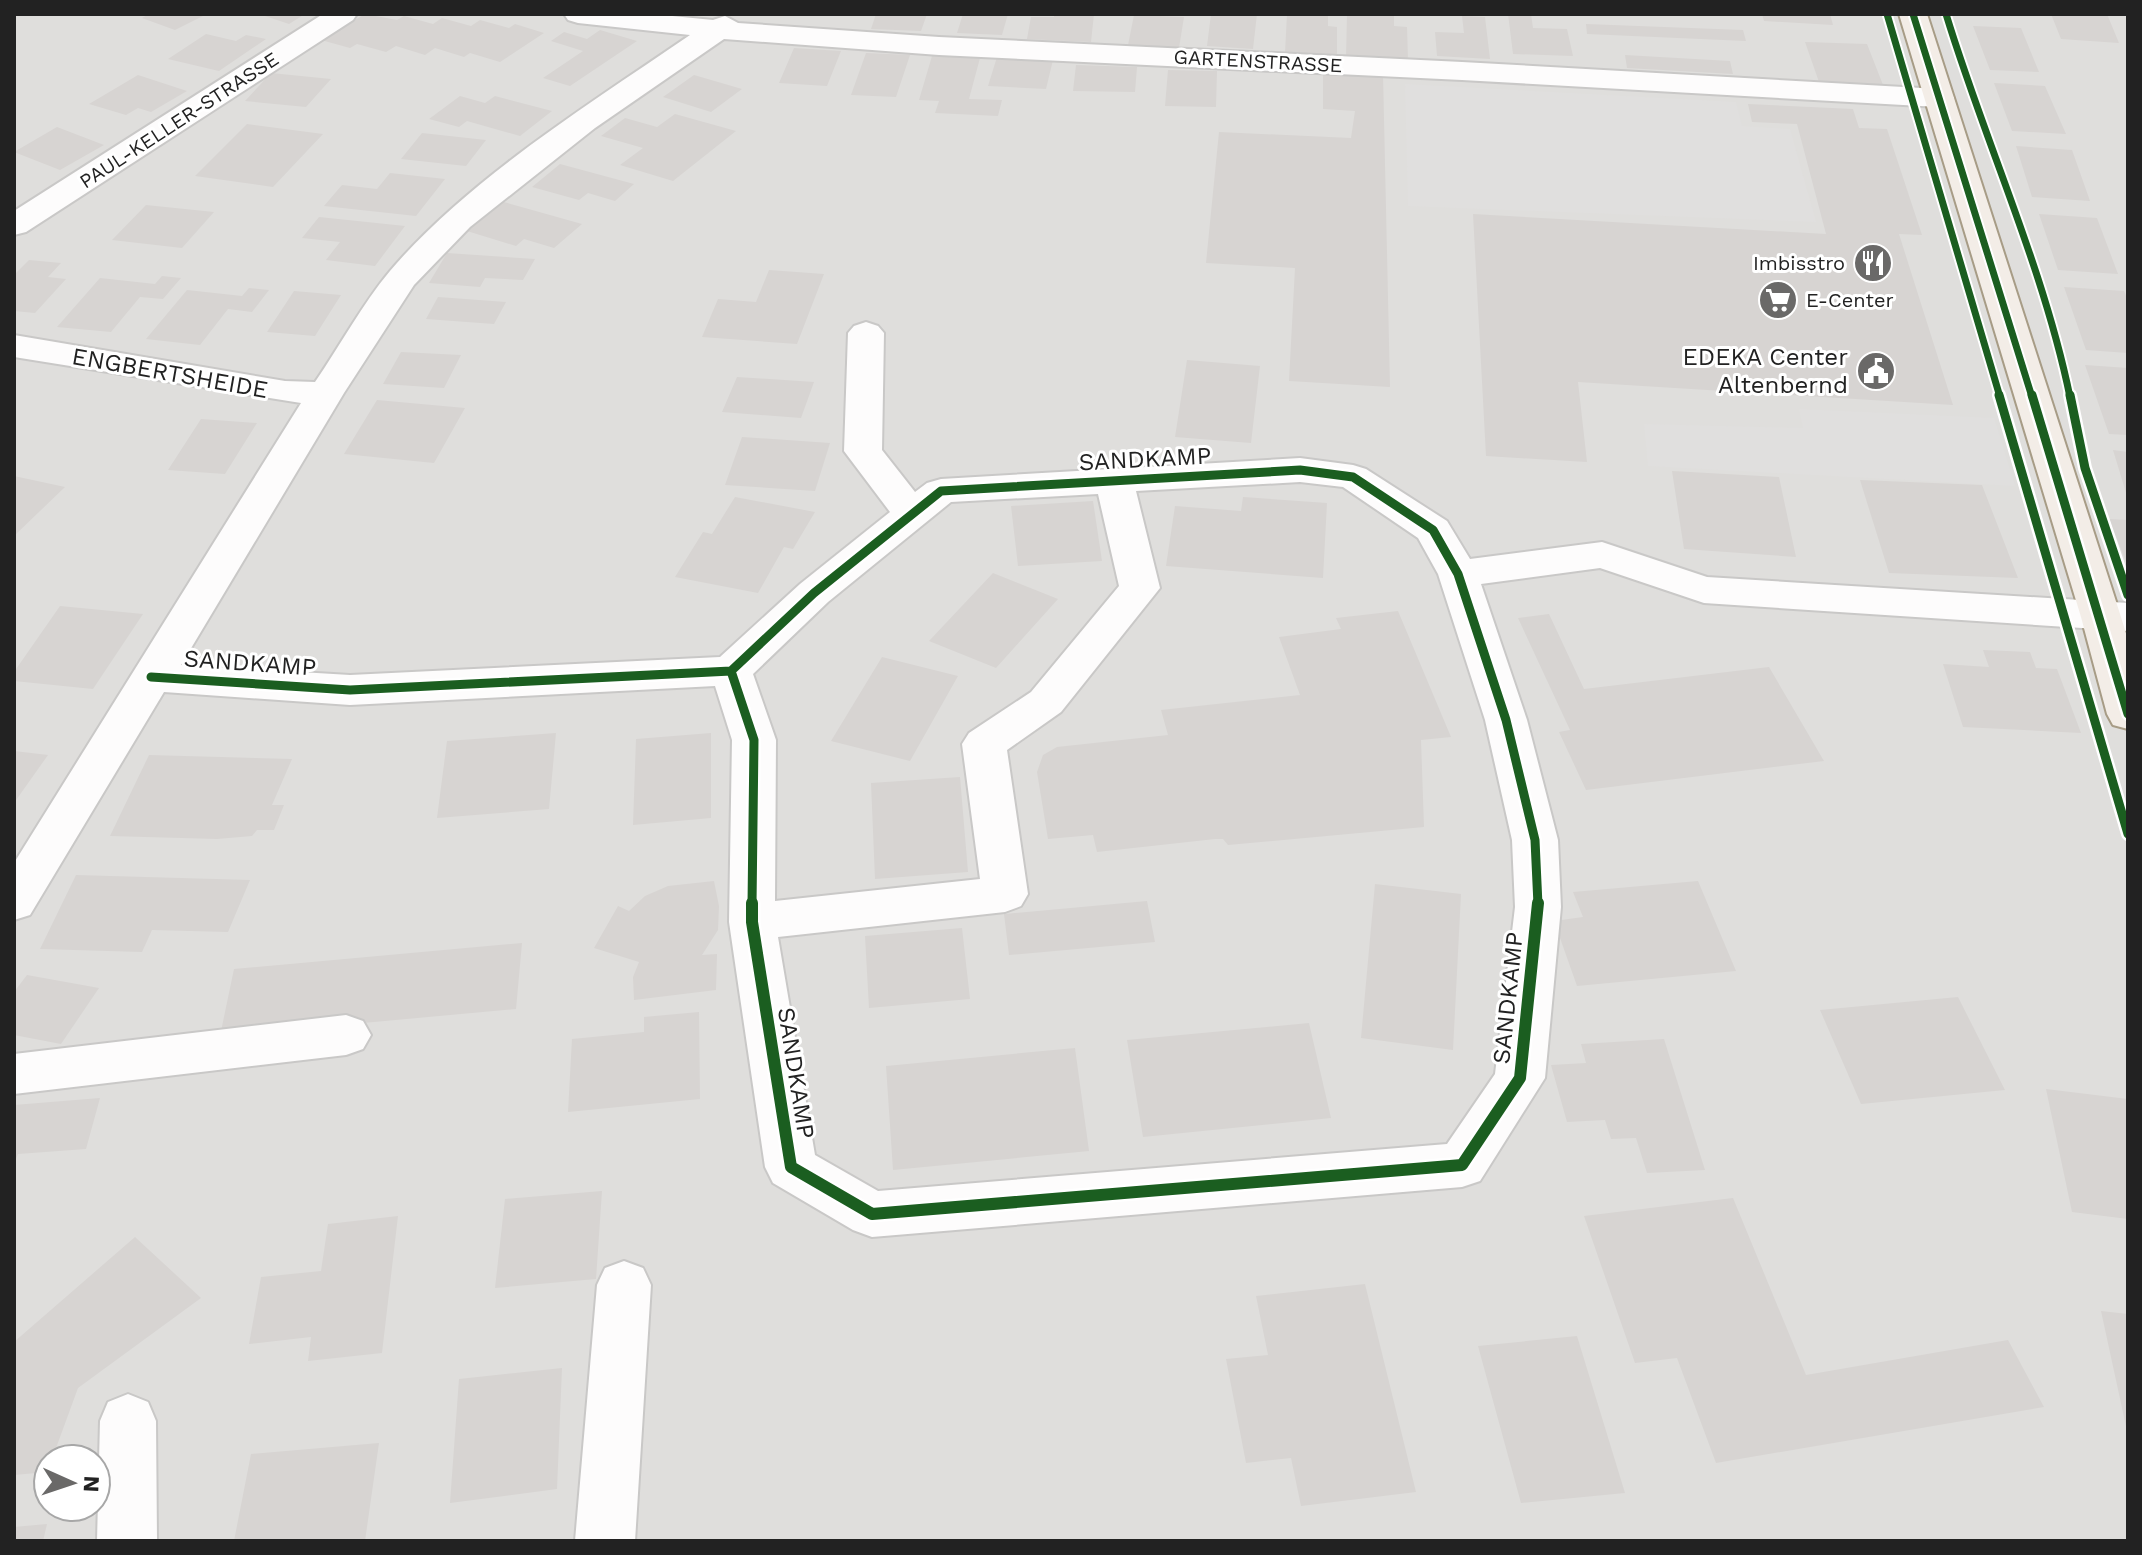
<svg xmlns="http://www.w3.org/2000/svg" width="2142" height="1555" font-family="'Work Sans',sans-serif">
<rect width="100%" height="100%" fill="#f0eeeb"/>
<!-- residential -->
<path fill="#dfdedc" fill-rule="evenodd" d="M14 14H2128V1541H14ZM48 1459H96V1507H48Z"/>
<!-- parking -->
<path fill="#e0dfde" d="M1405 84 1736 102 1742 126 1790 129 1816 222 1408 206Z
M1799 409 1994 418 2015 486 1648 466 1644 424 1803 428Z"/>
<!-- building -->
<path fill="#d7d4d2" d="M149 14H207L175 30 142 18Z
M259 14H305L289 24Z
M365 14 397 20 404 16 433 24 442 18 471 26 480 20 509 28 515 24 544 33 500 62 470 53 464 57 435 48 425 55 396 46 386 52 357 44 350 48 321 40Z
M876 14H927L921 31 871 29Z
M963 14H1008L1002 35 957 33Z
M1054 14H1094L1091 42 1027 39 1031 17H1054Z
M1211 14H1257L1253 49 1207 46Z
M1287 14H1328V26L1337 27V55L1285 53Z
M1347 14H1394V26L1407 27 1408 60 1346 58Z
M1508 14H1531L1533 28 1567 29 1573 56 1513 54Z
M1762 14H1830L1833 25 1764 21Z
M2051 14H2107L2119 43 2061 39Z
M1134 15 1184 17 1179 48 1128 45Z
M1462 16 1485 17 1490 59 1437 56 1435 32 1464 33Z
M1586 24 1743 30 1746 41 1587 34Z
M1973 26 2021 28 2039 72 1990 70Z
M600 30 637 41 570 86 543 78 583 51 551 41 564 32 587 39Z
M206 34 236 41 246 35 266 39 219 71 168 59Z
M1805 42 1867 44 1883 85 1819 82Z
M794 48 841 51 827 86 779 83Z
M866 53 910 55 896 97 851 95Z
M1625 55 1730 61 1733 74 1627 68Z
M932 56 980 58 969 99 1002 100 998 116 935 113 939 101 919 100Z
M997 57 1053 60 1046 89 988 86Z
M1076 65 1137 67 1135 92 1073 91Z
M1168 70 1217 71 1216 107 1165 106Z
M1323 71 1383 74 1390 387 1289 381 1295 268 1206 263 1219 132 1351 138 1355 111 1323 109Z
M271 73 331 79 306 107 245 101Z
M138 75 187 91 151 112 138 108 126 115 89 104Z
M694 75 742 89 711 112 663 97Z
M1994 83 2045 86 2066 134 2012 131Z
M460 96 485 103 495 96 552 111 520 136 467 121 459 127 429 119Z
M1748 104 1853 109 1859 128 1887 129 1922 235 1899 234 1953 405 1578 382 1587 462 1486 456 1473 214 1826 234 1797 124 1752 122Z
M675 114 736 131 673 181 620 165 643 148 601 136 625 118 657 127Z
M247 124 323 134 273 187 195 176Z
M57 127 104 145 60 170 14 152Z
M422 133 486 140 466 166 401 159Z
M2016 146 2072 150 2090 201 2032 197Z
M560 164 634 184 615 201 588 193 579 200 532 187Z
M390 173 445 179 416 216 324 206 342 185 377 189Z
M504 202 582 224 554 248 524 239 516 246 467 231Z
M146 205 214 212 182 248 112 240Z
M2039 214 2097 218 2118 274 2058 270Z
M319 217 405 226 375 266 326 260 340 242 302 238Z
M447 253 535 259 523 280 485 278 480 287 429 283Z
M29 260 61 263 48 277 66 279 35 313 14 311V275Z
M769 270 824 274 797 344 702 337 718 299 756 302Z
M162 276 181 278 163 299 140 297 111 332 57 327 100 278 155 284Z
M2064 287 2124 291 2128 300V353L2086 350Z
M249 288 269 290 252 312 228 309 200 345 146 339 187 290 242 296Z
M294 291 341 295 315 336 267 332Z
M438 297 506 302 494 324 426 319Z
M401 352 461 355 444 388 383 384Z
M1187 360 1260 366 1251 443 1175 437Z
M2085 365 2128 368V435L2109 434Z
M737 377 814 382 801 418 722 412Z
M377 400 465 408 434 463 344 454Z
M201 419 257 423 225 474 168 470Z
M742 437 830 443 815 491 725 485Z
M2113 450 2128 452V496H2127Z
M1672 471 1779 477 1796 557 1684 549Z
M14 476 65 487 14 536Z
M1860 480 1982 485 2018 578 1889 573Z
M735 497 815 512 793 549 784 547 758 593 675 577 703 532 712 534Z
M1243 497 1327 503 1323 578 1166 566 1175 506 1241 511Z
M1093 501 1102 561 1018 566 1011 506Z
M2109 519 2128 520V567Z
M993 573 1058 599 996 668 929 641Z
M60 606 143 614 93 689 14 681V672Z
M1398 611 1451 737 1421 740 1424 827 1228 845 1223 839H1215L1097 852 1093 835 1048 839 1037 772 1043 755 1057 747 1168 735 1161 710 1300 695 1279 637 1341 629 1336 618Z
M1549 614 1584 689 1769 667 1824 761 1586 790 1559 732 1570 730 1518 618Z
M1983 650 2030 652 2036 668 2057 669 2081 733 1963 727 1943 664 1989 667Z
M882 657 958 676 910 761 831 741Z
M556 733 549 809 437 818 447 741Z
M711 733V818L633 825 636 739Z
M14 751 48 755 14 803Z
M149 755 292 759 272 805H284L274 830H257L252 836 217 839 110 836Z
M960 777 968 872 875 879 871 783Z
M76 875 250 880 228 932 152 930 142 952 40 949Z
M714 881 719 906 718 930 702 955 717 954 716 990 634 1000 633 977 639 962 594 948 618 906 629 911 645 896 668 886Z
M1698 881 1736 971 1577 986 1554 921 1583 917 1573 892Z
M1375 884 1461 894 1453 1050 1361 1038Z
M1147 901 1155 942 1009 955 1004 914Z
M962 928 970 999 869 1008 865 936Z
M522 943 516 1009 220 1036 234 969Z
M27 975 99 988 61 1044 14 1035V992Z
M1958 997 2005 1090 1861 1104 1820 1010Z
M699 1012 700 1099 568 1112 572 1039 644 1032V1017Z
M1309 1023 1331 1118 1143 1137 1127 1040Z
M1664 1039 1705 1170 1647 1173 1636 1138 1611 1139 1605 1120 1567 1122 1551 1065 1586 1063 1581 1044Z
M1075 1048 1089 1151 893 1170 886 1066Z
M2046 1089 2128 1099V1219L2072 1212Z
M100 1098 86 1149 18 1154 14 1164V1105Z
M602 1191 596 1279 495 1288 505 1199Z
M1733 1198 1806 1375 2008 1340 2044 1407 1716 1463 1677 1358 1635 1363 1584 1216Z
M398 1216 382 1353 308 1361 311 1337 249 1344 261 1277 321 1271 328 1224Z
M135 1237 201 1298 78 1388 52 1459H48L47 1472 14 1475V1342Z
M1365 1284 1416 1492 1301 1506 1291 1458 1246 1463 1226 1359 1268 1355 1256 1296Z
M2101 1311 2128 1314V1430L2127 1431Z
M1577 1336 1625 1493 1521 1503 1478 1346Z
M562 1368 557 1489 450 1503 459 1379Z
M379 1443 365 1541H234L251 1454Z
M47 1524 43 1541H14V1527Z"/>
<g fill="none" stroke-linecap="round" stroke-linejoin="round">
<!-- minor casing -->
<g stroke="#c9c8c7" stroke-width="4">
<path id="minor" d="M323 14H357L353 20 26 232 14 235V211Z
M564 14H652L713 20 725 16 738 23 939 37 1462 62 1939 89 1950 92 1954 98 1950 104 1939 107 1462 80 939 55 724 39 595 128 470 227 414 285 344 393 181 665 350 675 720 657 800 584 890 512 844 451 848 333 854 326 866 322 878 326 884 333 882 450 915 492 927 483 941 479 1300 458 1353 465 1366 469 1447 521 1470 559 1602 542 1707 577 2128 603V631L1704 603 1600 568 1481 584 1527 720 1558 840 1561 907 1545 1078 1480 1181 1462 1187 872 1237 853 1230 773 1183 765 1167 729 922 732 740 715 686 350 705 164 692 30 915 14 920V863L301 403 14 357V335L285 381 315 382C340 346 362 304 390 271 468 179 591 103 690 35L578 23 568 20ZM1300 482 1343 487 1418 538 1438 574 1485 720 1512 840 1515 907 1495 1074 1447 1144 878 1191 815 1155 778 937 1005 912 1021 906 1028 894 1007 750 1061 712 1160 588 1136 491ZM1098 494 1119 586 1031 692 969 733 962 744 980 879 775 901 776 740 753 674 828 602 951 502Z
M346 1015 363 1021 371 1035 363 1049 346 1055 14 1094V1054Z
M624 1261 643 1268 651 1285 635 1541H575L597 1285 605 1268Z
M128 1394 148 1402 156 1421 157 1541H97L100 1421 108 1402Z"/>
</g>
<!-- major casing -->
<g stroke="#a79c86" stroke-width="4">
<path id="major" d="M1899 14H1927L2121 617 2128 640V729L2113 725 2107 714 2081 617Z"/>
</g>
<!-- minor -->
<use href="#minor" fill="#fdfcfc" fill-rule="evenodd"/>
<!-- major -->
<use href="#major" fill="#f3ede7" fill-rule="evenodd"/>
<!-- cycleway-far2 casing -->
<g stroke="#fff" stroke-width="11">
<path id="cycleway-far2" d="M1887 14 2000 397
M1913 14 2032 397
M1946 14C1985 142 2043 266 2070 397"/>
</g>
<!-- cycleway-far1 casing -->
<g stroke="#fff" stroke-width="14">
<path id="cycleway-far1" d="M1999 395 2128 834
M2032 395 2128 714
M2070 395 2085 468 2128 595
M731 671 754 740 752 905
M731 671 814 593 941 491 1300 470 1353 477 1433 530 1458 574 1506 720 1535 840 1538 905
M151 677 350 690 731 671"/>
</g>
<!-- cycleway casing -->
<g stroke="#fff" stroke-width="17">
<path id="cycleway" d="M752 903V922L791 1167 872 1214 1462 1165 1520 1078 1538 903"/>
</g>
<!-- cycleway-far2 -->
<use href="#cycleway-far2" stroke="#1b5e20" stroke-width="7"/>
<!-- cycleway-far1 -->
<use href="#cycleway-far1" stroke="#1b5e20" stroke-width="9"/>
<!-- cycleway -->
<use href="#cycleway" stroke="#1b5e20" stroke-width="12"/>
</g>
<!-- icons -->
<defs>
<g id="restaurant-disc" transform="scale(2)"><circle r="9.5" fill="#6a6968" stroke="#fff"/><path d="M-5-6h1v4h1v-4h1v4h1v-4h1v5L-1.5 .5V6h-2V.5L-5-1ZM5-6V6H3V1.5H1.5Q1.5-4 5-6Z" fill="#fff"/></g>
<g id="supermarket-disc" transform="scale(2)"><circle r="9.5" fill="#6a6968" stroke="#fff"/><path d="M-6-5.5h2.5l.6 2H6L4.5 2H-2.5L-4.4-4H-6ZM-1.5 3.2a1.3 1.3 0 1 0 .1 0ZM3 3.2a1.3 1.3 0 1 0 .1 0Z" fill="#fff"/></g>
<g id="civic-disc" transform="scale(2)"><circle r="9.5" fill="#6a6968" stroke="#fff"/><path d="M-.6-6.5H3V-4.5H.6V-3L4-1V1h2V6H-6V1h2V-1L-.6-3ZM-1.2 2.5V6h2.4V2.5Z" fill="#fff"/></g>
</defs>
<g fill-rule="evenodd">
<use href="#restaurant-disc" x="1873" y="263"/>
<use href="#supermarket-disc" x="1778" y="300"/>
<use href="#civic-disc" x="1876" y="371"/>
</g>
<g text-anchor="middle" stroke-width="6" stroke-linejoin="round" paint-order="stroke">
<!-- far-street labels -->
<g font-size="20" fill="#222" stroke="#fff">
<text transform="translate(1258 61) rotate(3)" y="7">GARTENSTRASSE</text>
<text transform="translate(179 120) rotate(-33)" y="7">PAUL-KELLER-STRASSE</text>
</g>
<!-- far-poi labels -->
<g font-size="20" fill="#222" stroke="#fff" text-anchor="end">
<text x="1845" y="270">Imbisstro</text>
<text x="1806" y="307" text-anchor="start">E-Center</text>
</g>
<!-- poi labels -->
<g font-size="24" fill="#222" stroke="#fff" text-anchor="end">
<text x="1848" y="365">EDEKA Center<tspan x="1848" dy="28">Altenbernd</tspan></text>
</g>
<!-- street labels -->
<g font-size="24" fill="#222" stroke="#fff">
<text transform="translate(170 373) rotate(10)" y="8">ENGBERTSHEIDE</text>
<text transform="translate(1145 459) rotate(-3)" y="8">SANDKAMP</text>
<text transform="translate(250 663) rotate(4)" y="8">SANDKAMP</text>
<text transform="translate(1508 998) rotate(-84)" y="8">SANDKAMP</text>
<text transform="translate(796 1073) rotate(81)" y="8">SANDKAMP</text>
</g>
</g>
<!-- border -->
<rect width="2142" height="1555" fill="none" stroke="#222222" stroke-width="32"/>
<!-- north arrow -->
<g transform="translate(72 1483) rotate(93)"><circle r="38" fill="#ffffff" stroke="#a7a7a7" stroke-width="2"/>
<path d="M0-6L14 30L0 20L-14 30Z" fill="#6a6968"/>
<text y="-12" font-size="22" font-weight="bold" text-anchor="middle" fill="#222222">N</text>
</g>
</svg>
